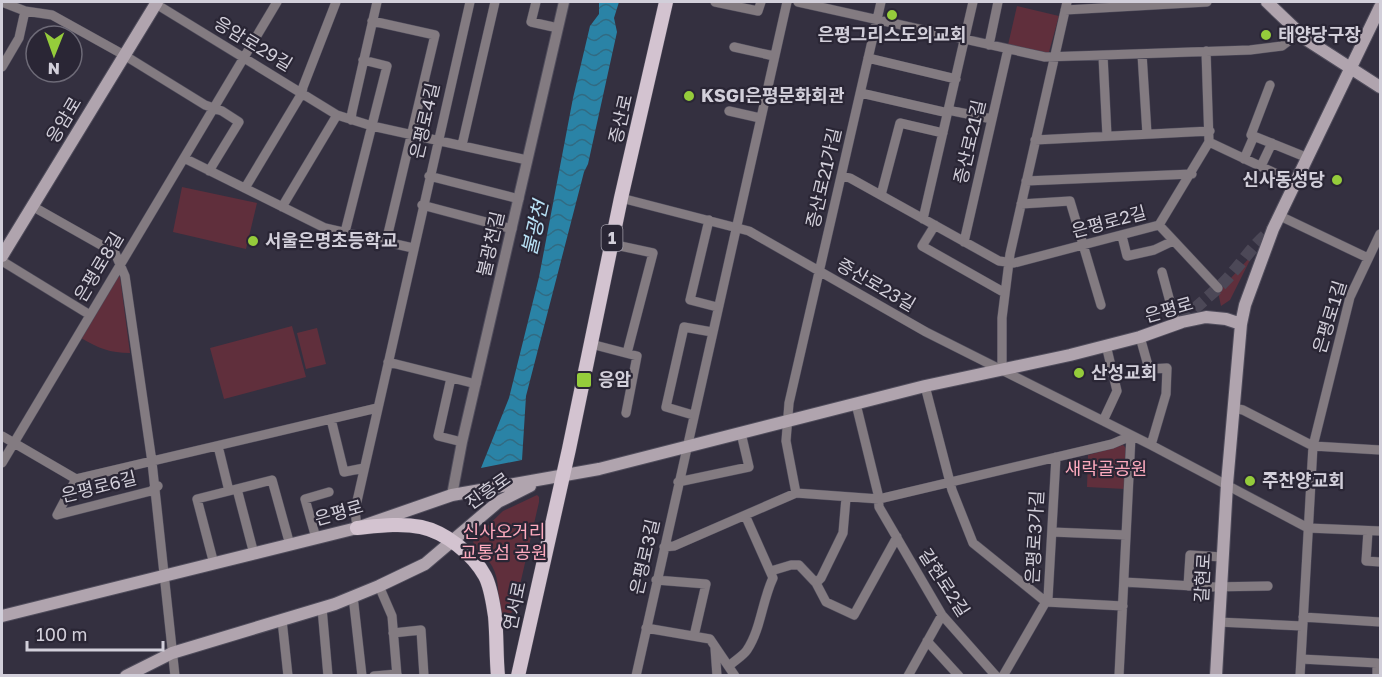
<svg xmlns="http://www.w3.org/2000/svg" width="1382" height="677" font-family="'Golos Text','Noto Sans KR',sans-serif">
<defs>
<pattern id="water-waves" width="16" height="10" patternUnits="userSpaceOnUse" patternTransform="scale(1.5)"><rect width="16" height="10" fill="#2a83a6"/><path d="M0 5q4-4 8 0t8 0" fill="none" stroke="#316b83"/></pattern>
</defs>
<rect width="100%" height="100%" fill="#343040"/>
<!-- park -->
<path fill="#602f3c" d="M1017 6 1059 16 1049 52 1045 53 1008 45Z
M182 187 257 203 246 249 173 232Z
M1253 254 1230 300 1221 306 1218 292Z
M117 274 120 277 130 353C110 353 98 348 81 338Z
M292 326 306 377 224 399 210 348Z
M317 328 326 364 306 369 297 333Z
M1123 445 1127 449 1125 489 1087 487 1088 455Z
M537 495 539 497V502L514 611 503 618 499 614C498 599 500 579 492 566 487 556 474 552 473 540L503 511Z"/>
<!-- water -->
<path fill="url(#water-waves)" d="M599 2H619L614 18 617 32 588 164 584 172 526 396 522 460 481 468 509 398 539 277 573 98 590 26 599 14Z"/>
<g fill="none" stroke-linecap="round" stroke-linejoin="round">
<!-- secondary-tunnel -->
<path stroke="#4c4857" stroke-width="12" stroke-dasharray="12 6" stroke-linecap="butt" d="M1182 322C1195 306 1212 295 1226 280 1242 263 1254 243 1273 229"/>
<!-- minor casing -->
<g stroke="#504d5c" stroke-width="10">
<path id="minor" d="M2 2 25 11 52 15 124 55 205 105 222 111 239 122 209 171
M536 2 531 22 558 28
M715 2 758 11 761 2
M798 2 1045 57 1250 50 1282 46 1299 33
M156 4 337 115 372 126 527 160
M1065 10 1207 2
M372 21 435 35 386 242
M989 45 998 2
M734 47 774 56
M1142 54 1147 134
M1103 56 1107 136
M868 58 956 79
M2 67 19 38 25 11
M1270 85 1251 135 1308 158
M861 93 948 113
M948 110 992 119
M729 111 760 118
M351 120 352 112 377 2
M1035 140 1210 131
M1209 142 1296 183
M462 145 495 2
M184 158 325 228 413 248
M1244 159 1254 136
M1261 166 1272 143
M429 176 519 199
M842 176 850 178 999 261 1014 263 1159 225 1209 142 1206 51
M1026 181 1192 174
M245 188 302 93 303 87 336 2
M881 195 900 123 943 133
M621 198 749 231 926 332 1151 445 1308 528 1380 531
M1021 204 1070 201 1101 305
M422 205 512 229
M32 206 115 253 125 276 152 462 175 676
M282 207 337 115
M1280 216 1368 258
M923 219 973 2
M709 220 690 300 717 307
M935 225 922 246 1005 293
M1159 225 1218 288
M345 232 387 66 363 60
M1122 236 1127 256 1154 250 1173 241
M964 242 1008 49
M611 244 653 253 627 353
M2 261 90 315
M1162 272 1176 324
M1140 337 1149 369 1167 368 1166 394 1151 445
M591 344 637 356 626 413
M388 362 476 384
M1002 370V318L1010 254 1067 2
M451 378 438 436 462 442
M925 386 952 490 973 543 1046 602 1123 606
M856 404 878 494 879 507 942 615 996 676
M1234 408 1243 410 1313 446 1380 450
M693 415 666 407 684 327 712 332
M331 419 344 472 364 468
M1103 421 1117 391 1106 345
M2 436 76 479
M218 446 229 491
M2 463 277 2
M678 482 749 467 741 433
M158 486 151 491 57 515 76 479 377 408
M237 489 254 554
M796 493 786 441 789 403 881 2
M357 528 355 510 470 2
M1368 531 1366 561 1380 562
M1052 532 1126 535
M316 538 305 499 329 492
M664 547 674 546 796 493 879 499 1112 444 1131 436
M214 564 197 499 272 480 290 545
M771 571 791 565H799L816 583 826 602 854 615 897 537
M656 580 706 584 694 636
M1124 582 1210 587 1268 586
M816 583 821 578 843 533 846 498
M379 586 392 616 397 676
M1188 586 1190 555 1222 557
M353 596 362 676
M322 608 328 676
M1303 617 1380 622
M282 620 288 676
M1218 622 1302 626
M646 628 710 639 735 676
M393 633 421 630 424 676
M927 641 959 676
M715 648 717 676
M1301 659 1377 663V676
M729 666C734 661 743 656 747 650 761 629 762 601 773 578L745 515
M374 676 397 674
M636 676 787 2
M908 676 942 615
M1003 676 1048 598 1056 457
M1119 676 1131 436
M1300 676 1313 446 1350 297 1380 234"/>
</g>
<!-- tertiary casing -->
<g stroke="#504d5c" stroke-width="12">
<path id="tertiary" d="M452 495 462 442 564 2"/>
</g>
<!-- secondary casing -->
<g stroke="#504d5c" stroke-width="14">
<path id="secondary" d="M1267 2 1307 40 1380 87
M2 256 157 2
M2 616 357 528 452 495 599 469 925 386 1070 355 1140 337 1182 322 1206 317 1226 319 1241 324
M126 676 172 653 335 604 379 586 425 564 498 502 530 486
M1216 676 1227 484 1241 324 1245 305 1273 229 1380 7"/>
</g>
<!-- primary casing -->
<g stroke="#504d5c" stroke-width="15">
<path id="primary" d="M357 528C378 526 400 523 421 527 445 532 473 554 485 576 491 587 493 604 495 616 497 636 496 656 498 676
M518 676 569 449 621 198 666 2"/>
</g>
<!-- minor -->
<use href="#minor" stroke="#837b81" stroke-width="9"/>
<!-- tertiary -->
<use href="#tertiary" stroke="#837b81" stroke-width="10"/>
<!-- secondary -->
<use href="#secondary" stroke="#b0a4ae" stroke-width="12"/>
<!-- primary -->
<use href="#primary" stroke="#d3c3d0" stroke-width="14"/>
</g>
<!-- markers -->
<g fill="#95cc3b" stroke="#2a2635" stroke-width="2">
<circle cx="892" cy="15" r="6"/>
<circle cx="1266" cy="35" r="6"/>
<circle cx="689" cy="96" r="6"/>
<circle cx="1337" cy="180" r="6"/>
<circle cx="253" cy="241" r="6"/>
<circle cx="1079" cy="373" r="6"/>
<rect x="576" y="372" width="16" height="16" rx="3"/>
<circle cx="1250" cy="481" r="6"/>
</g>
<g text-anchor="middle" stroke-width="4.5" stroke-linejoin="round" paint-order="stroke">
<!-- shield labels -->
<rect fill="#2a2635" stroke="#a09ca8" stroke-width="1.5" x="601.5" y="225" width="21" height="26" rx="4.5"/>
<g font-size="16" font-weight="bold" fill="#d2cfda">
<text x="612" y="244">1</text>
</g>
<!-- poi labels -->
<g font-size="18" font-weight="bold" fill="#d2cfda" stroke="#2a2635" text-anchor="start">
<text x="892" y="41" text-anchor="middle">은평그리스도의교회</text>
<text x="1278" y="41">태양당구장</text>
<text x="701" y="102">KSGI은평문화회관</text>
<text x="1325" y="186" text-anchor="end">신사동성당</text>
<text x="265" y="247">서울은명초등학교</text>
<text x="1091" y="379">산성교회</text>
<text x="598" y="386">응암</text>
<text x="1262" y="487">주찬양교회</text>
</g>
<!-- street labels -->
<g font-size="18" fill="#d2cfda" stroke="#2a2635">
<text transform="translate(253 44) rotate(31)" y="6">응암로29길</text>
<text transform="translate(621 119) rotate(-77)" y="6">증산로</text>
<text transform="translate(64 120) rotate(-59)" y="6">응암로</text>
<text transform="translate(425 121) rotate(-77)" y="6">은평로4길</text>
<text transform="translate(970 142) rotate(-77)" y="6">증산로21길</text>
<text transform="translate(824 178) rotate(-77)" y="6">증산로21가길</text>
<text transform="translate(1109 222) rotate(-15)" y="6">은평로2길</text>
<text transform="translate(491 244) rotate(-77)" y="6">불광천길</text>
<text transform="translate(99 267) rotate(-59)" y="6">은평로8길</text>
<text transform="translate(876 285) rotate(30)" y="6">증산로23길</text>
<text transform="translate(1169 310) rotate(-16)" y="6">은평로</text>
<text transform="translate(1330 317) rotate(-73)" y="6">은평로1길</text>
<text transform="translate(99 487) rotate(-14)" y="6">은평로6길</text>
<text transform="translate(488 491) rotate(-35)" y="6">진흥로</text>
<text transform="translate(339 513) rotate(-16)" y="6">은평로</text>
<text transform="translate(1035 537) rotate(-87)" y="6">은평로3가길</text>
<text transform="translate(645 557) rotate(-77)" y="6">은평로3길</text>
<text transform="translate(1203 578) rotate(-87)" y="6">갈현로</text>
<text transform="translate(944 583) rotate(57)" y="6">갈현로2길</text>
<text transform="translate(515 606) rotate(-78)" y="6">연서로</text>
</g>
<!-- park labels -->
<g font-size="18" fill="#feaabe" stroke="#2a2635">
<text x="1106" y="475">새락골공원</text>
<text x="504" y="538">신사오거리<tspan x="504" dy="21">교통섬 공원</tspan></text>
</g>
<!-- water labels -->
<g font-size="20" font-style="italic" fill="#b8e1f5" stroke="#2a2635">
<text transform="translate(535 228) rotate(-77)" y="7">불광천</text>
</g>
</g>
<!-- border -->
<rect width="1382" height="677" fill="none" stroke="#d2cfda" stroke-width="6"/>
<!-- north arrow -->
<g transform="translate(54 54) rotate(181)"><circle r="28" fill="#2a2635" stroke="#6d6a77" stroke-width="1.5"/>
<path d="M0-4.5L10 22L0 15L-10 22Z" fill="#95cc3b"/>
<text y="-9" font-size="16" font-weight="bold" text-anchor="middle" fill="#d2cfda">N</text>
</g>
<!-- scale -->
<path d="M27 641v9h136v-9" fill="none" stroke="#d2cfda" stroke-width="3"/>
<text x="36" y="641" font-size="18" fill="#d2cfda" stroke="#2a2635" stroke-width="4.5" paint-order="stroke">100 m</text>
</svg>
